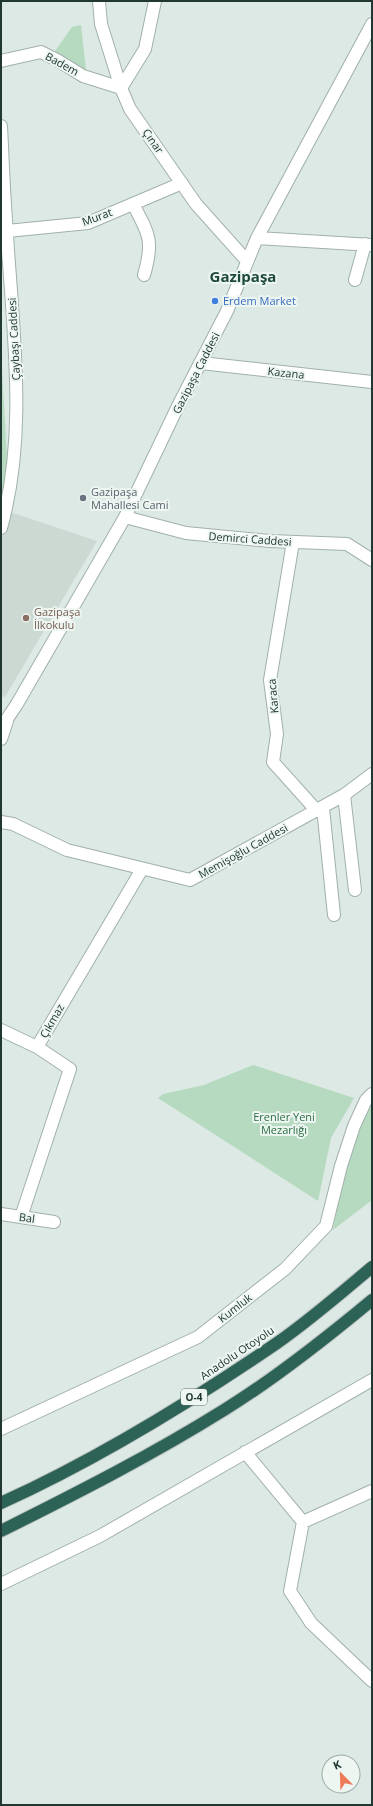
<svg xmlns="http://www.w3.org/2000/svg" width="373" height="1806" font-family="'Open Sans',sans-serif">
<rect width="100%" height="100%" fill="#dde9e4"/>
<!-- built -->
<path fill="#ccd9d3" d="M10 512 97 541 5 697 1 696V538Z"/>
<!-- green -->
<path fill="#b6dac0" d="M81 25 86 70 55 51 72 27Z
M1 351 10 512 1 536Z
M253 1065 354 1098 331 1138 318 1201 158 1098 163 1094 204 1085Z
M372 1100V1200L333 1230 345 1165Z"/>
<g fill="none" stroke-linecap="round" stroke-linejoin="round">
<!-- minor casing -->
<g stroke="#a1b0ab" stroke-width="14">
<path id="minor" d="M99 1 101 24 121 88 130 109 196 204 247 261
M1 61 41 52 57 60 83 76 121 88
M121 88 145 49 155 1
M1 126C3 176 6 227 10 277 16 361 24 446 1 528
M133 204C149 234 154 241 144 275
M7 231 88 223 182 183
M257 238 372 245
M355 280 365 244
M201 363 372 382
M125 517 186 533 270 541 347 544 372 560
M293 542 270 680 277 734 273 762 317 811
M1 728 17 704 125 517 178 406 227 311 257 238 372 24
M1 739 7 721
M344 795 355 890
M323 808 334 915
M1 822 13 824 67 850 190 880 344 795 372 774
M1 1030 37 1047
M1 1214 54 1222
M21 1217 70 1069 37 1047 142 869
M1 1429 198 1337 285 1269 326 1226 341 1166 354 1126 366 1100 372 1094
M245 1452 303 1522 372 1491
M303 1522 290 1591 311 1623 372 1681
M1 1584 100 1536 372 1380"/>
</g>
<!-- highway casing -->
<g stroke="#bcc3c1" stroke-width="14">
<path id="highway" d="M1 1503C98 1459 189 1403 277 1343 310 1320 341 1293 372 1267
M1 1531C77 1493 152 1455 224 1410 276 1378 325 1339 372 1300"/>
</g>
<!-- minor -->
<use href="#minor" stroke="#fff" stroke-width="12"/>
<!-- highway -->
<use href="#highway" stroke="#2d6357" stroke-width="12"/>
</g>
<!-- markers -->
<circle fill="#3f7fe0" stroke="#eef6f2" stroke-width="1.5" cx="215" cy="301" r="4"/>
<circle fill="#6b7280" stroke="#eef6f2" stroke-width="1.5" cx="83" cy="498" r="4"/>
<circle fill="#8d6e63" stroke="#eef6f2" stroke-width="1.5" cx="26" cy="618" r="4"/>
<g text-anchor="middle" stroke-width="4" stroke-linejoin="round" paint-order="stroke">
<!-- shield labels -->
<rect fill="#eef6f2" stroke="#5e716b" stroke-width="1" x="181" y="1389" width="26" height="16" rx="3"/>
<g font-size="10" font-weight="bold" fill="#203831">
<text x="194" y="1401">O-4</text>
</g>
<!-- street labels -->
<g font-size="11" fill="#203831" stroke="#eef6f2">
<text transform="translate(62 64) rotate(29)" y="4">Badem</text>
<text transform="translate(153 141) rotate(55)" y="4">Çınar</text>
<text transform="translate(97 217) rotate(-20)" y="4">Murat</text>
<text transform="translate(14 339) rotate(-93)" y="4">Çaybaşı Caddesi</text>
<text transform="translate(196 373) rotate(-63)" y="4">Gazipaşa Caddesi</text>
<text transform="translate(286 373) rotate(6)" y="4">Kazana</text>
<text transform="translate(250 539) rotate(4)" y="4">Demirci Caddesi</text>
<text transform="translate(273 696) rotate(-95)" y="4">Karaca</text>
<text transform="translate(243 851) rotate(-29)" y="4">Memişoğlu Caddesi</text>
<text transform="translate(52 1021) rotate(-60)" y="4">Çıkmaz</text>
<text transform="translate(27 1218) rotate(8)" y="4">Bal</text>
<text transform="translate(235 1308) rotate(-38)" y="4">Kumluk</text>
<text transform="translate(237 1353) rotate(-34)" y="4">Anadolu Otoyolu</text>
</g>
<!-- shop labels -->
<g font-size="11" fill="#366cbe" stroke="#eef6f2" text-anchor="start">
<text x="223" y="305">Erdem Market</text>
</g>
<!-- worship labels -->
<g font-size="11" fill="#5b616d" stroke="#eef6f2" text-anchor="start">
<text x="91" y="496">Gazipaşa<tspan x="91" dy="13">Mahallesi Cami</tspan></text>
</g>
<!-- education labels -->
<g font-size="11" fill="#785e54" stroke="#eef6f2" text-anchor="start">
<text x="34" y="616">Gazipaşa<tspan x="34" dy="13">İlkokulu</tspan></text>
</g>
<!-- park labels -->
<g font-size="11" fill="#2b6d44" stroke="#eef6f2">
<text x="284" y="1121">Erenler Yeni<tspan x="284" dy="13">Mezarlığı</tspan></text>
</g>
<!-- district labels -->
<g font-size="15" font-weight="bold" fill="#1d493e" stroke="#eef6f2">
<text x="243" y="282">Gazipaşa</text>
</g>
</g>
<!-- border -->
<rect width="373" height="1806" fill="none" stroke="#203831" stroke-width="4"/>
<!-- north arrow -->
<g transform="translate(341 1774) rotate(337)"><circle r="19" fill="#eef6f2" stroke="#9caaa5"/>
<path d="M0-3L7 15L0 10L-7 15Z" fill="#ed7b57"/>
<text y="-6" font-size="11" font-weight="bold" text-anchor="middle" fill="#203831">K</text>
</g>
</svg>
